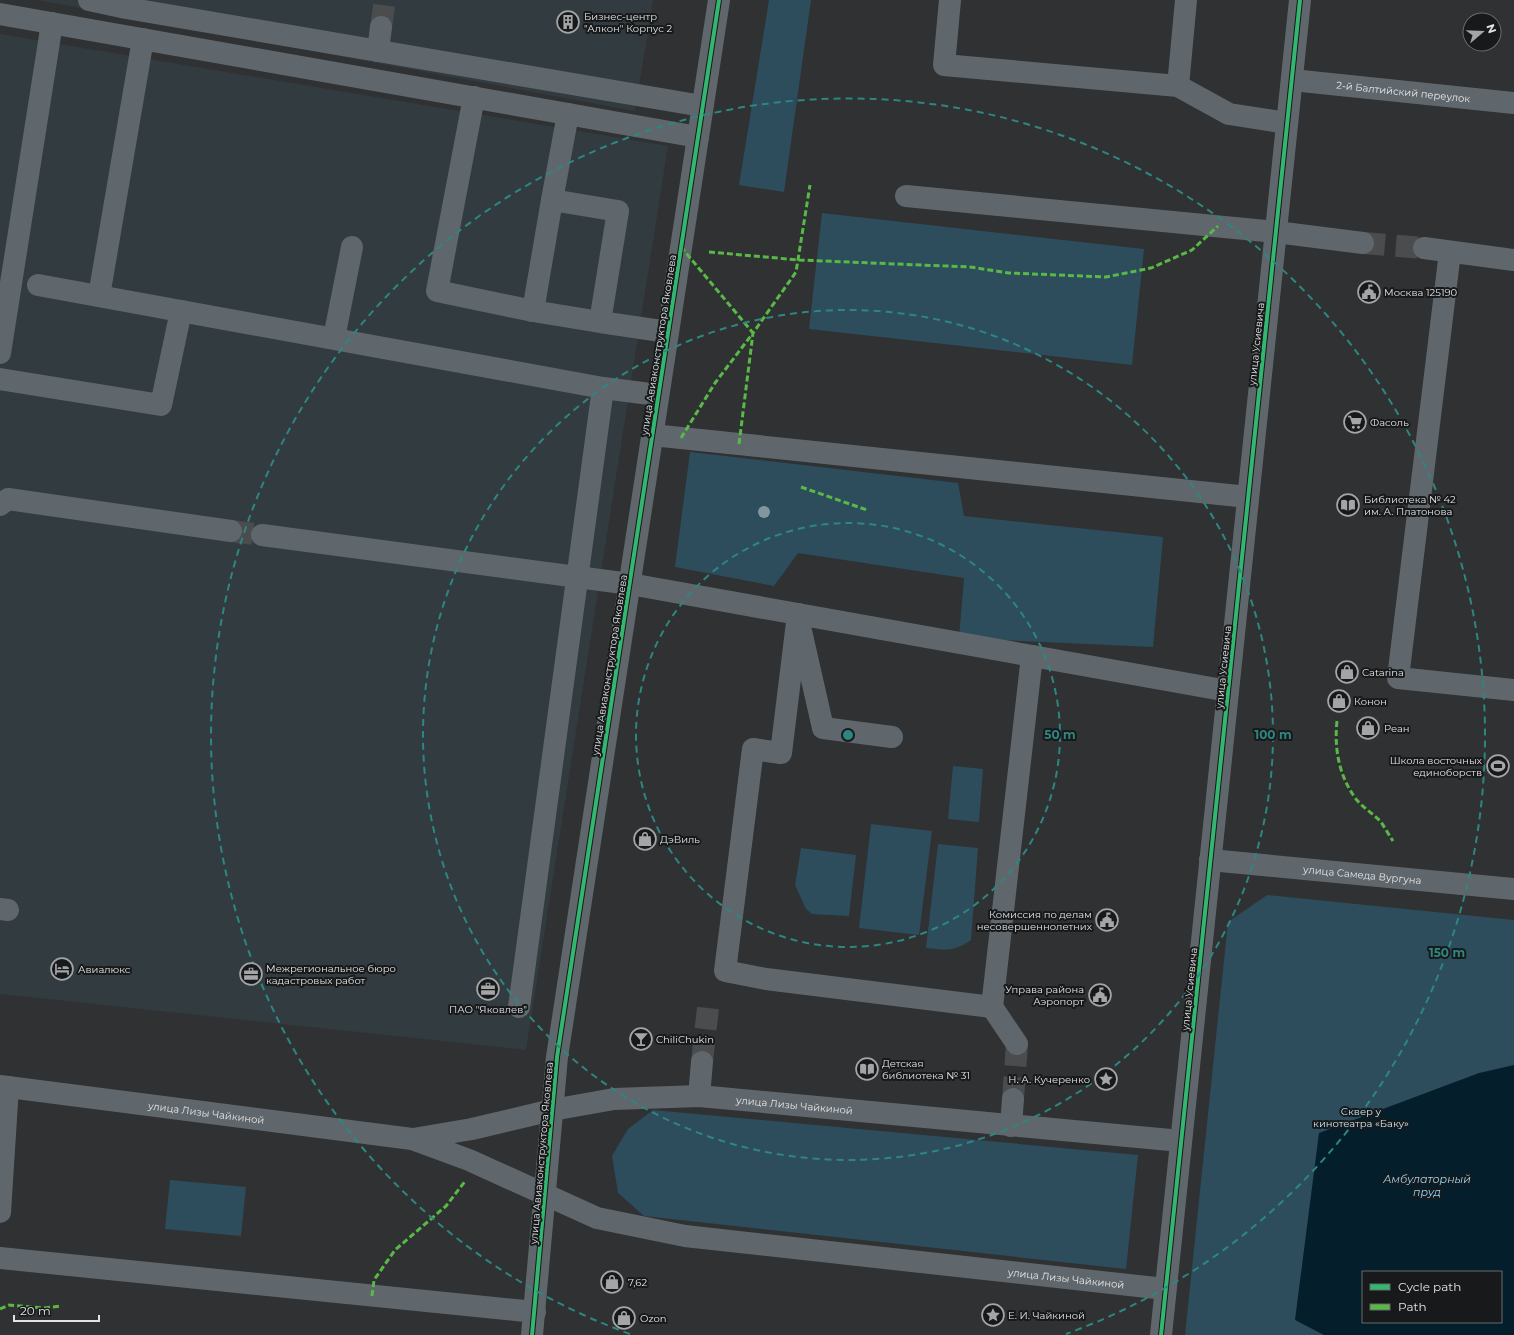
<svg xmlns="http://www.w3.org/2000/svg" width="1514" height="1335" font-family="Montserrat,sans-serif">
<rect width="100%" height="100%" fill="#2f3133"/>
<!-- built -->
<path fill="#323b40" d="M37 0H653L635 111Z
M0 34 668 146 526 1050 0 994Z"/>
<!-- green -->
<path fill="#2d4d5d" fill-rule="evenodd" d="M769 0H811L784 192 739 185Z
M822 213 1144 249 1132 365 809 329Z
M690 452 958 483 964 516 1163 537 1153 647 959 638 964 578 798 553 774 586 675 567Z
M953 766 983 769 979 822 948 819Z
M871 824 932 831 919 935 859 928Z
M938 844 978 848 971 940C954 952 946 950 926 948Z
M801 848 856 855 849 916 812 914 806 909 795 885Z
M1267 895 1514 920V1335H1185L1228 922ZM1363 1272H1501V1322H1363Z
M653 1110 1138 1155 1126 1269 644 1216 618 1193 612 1156 628 1129Z
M170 1180 246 1187 241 1236 165 1229Z"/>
<!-- water -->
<path fill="#041e2c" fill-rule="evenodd" d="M1514 1065V1335H1324L1295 1320 1319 1133 1479 1073ZM1363 1272H1501V1322H1363Z"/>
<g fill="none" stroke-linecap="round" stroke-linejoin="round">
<!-- minor-tunnel -->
<path stroke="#4a4c4e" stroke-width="22" stroke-dasharray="22 11" stroke-linecap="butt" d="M381 27 385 0
M1363 243 1424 248
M231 531 262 535
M702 1062 708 1008
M1013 1099 1017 1044"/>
<!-- minor -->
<g stroke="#60676c" stroke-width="22">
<path d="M89 0 126 8 702 106"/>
<path d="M950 0 944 65 1178 86 1229 114 1287 123"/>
<path d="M0 14 698 137"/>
<path d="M378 51 381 27"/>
<path id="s1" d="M1292 80 1514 103"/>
<path d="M1178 86 1186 0"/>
<path d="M474 97 437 291 533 311"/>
<path d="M906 196 1276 232 1363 243"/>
<path d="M552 200 568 114"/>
<path d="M1424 248 1514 260"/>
<path d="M1450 252 1398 678 1514 690"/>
<path d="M38 285 603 388 658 395"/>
<path d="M99 296 143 39"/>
<path d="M600 322 533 311 552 200 618 211 600 322 668 332"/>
<path d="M334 338 352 247"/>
<path d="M0 353 52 23"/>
<path d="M0 379 161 405 181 311"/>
<path d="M652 435 1248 497"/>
<path d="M0 505 8 499 231 531"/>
<path d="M262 535 630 584 1228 691"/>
<path d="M798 614 781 753 753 749 725 971 766 979 992 1007 1032 656"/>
<path d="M801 631 823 728 892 737"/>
<path id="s2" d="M1210 860 1514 889"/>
<path d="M0 909 8 910"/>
<path d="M519 1007 603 388"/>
<path d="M992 1007 1017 1044"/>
<path id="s3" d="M0 1086 412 1139 469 1160 597 1218 685 1236 1165 1289"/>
<path d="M699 1096 702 1062"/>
<path d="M1011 1126 1013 1099"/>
<path id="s4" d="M413 1139 472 1129 552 1110 614 1099 699 1096 1181 1141"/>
<path d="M0 1212 8 1087"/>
<path d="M0 1258 535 1312"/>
<path d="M532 1335 557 1057 719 0"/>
<path d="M1161 1335 1300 0"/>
</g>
<!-- quiet -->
<path stroke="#58b947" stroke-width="3" stroke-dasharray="6 3" stroke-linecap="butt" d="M709 252 799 260 970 267 1009 273 1106 277 1151 268 1192 250 1218 226
M681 438 715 383 753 333 681 247
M739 444 753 333 796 272 810 185
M801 487 867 510
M1337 721C1334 749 1339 776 1356 799 1363 808 1374 814 1381 822 1385 828 1389 835 1393 841
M372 1296 374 1280 395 1250 446 1206 466 1180
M0 1309 9 1305 43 1308 62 1306"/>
<!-- cycleway casing -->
<g stroke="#17191a" stroke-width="6">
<path id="cycleway" d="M532 1335 557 1057 719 0
M1161 1335 1300 0"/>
</g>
<!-- cycleway -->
<use href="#cycleway" stroke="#33b770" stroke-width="4"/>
</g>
<!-- trees -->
<circle fill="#8296a0" cx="764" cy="512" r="6"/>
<!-- distance rings -->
<g fill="none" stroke="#2e8680" stroke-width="2" stroke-dasharray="7 5">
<circle cx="848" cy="735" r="212"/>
<circle cx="848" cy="735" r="425"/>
<path d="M630 1334A637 637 0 1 1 1066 1334"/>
</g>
<!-- icons -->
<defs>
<g id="building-ring" transform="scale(1.15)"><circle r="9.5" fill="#17191a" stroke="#a3a5a7" stroke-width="1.5"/><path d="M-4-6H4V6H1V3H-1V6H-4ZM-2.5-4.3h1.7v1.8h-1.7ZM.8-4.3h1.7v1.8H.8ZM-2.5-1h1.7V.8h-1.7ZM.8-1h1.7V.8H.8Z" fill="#a3a5a7"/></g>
<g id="civic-ring" transform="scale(1.15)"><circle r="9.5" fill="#17191a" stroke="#a3a5a7" stroke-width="1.5"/><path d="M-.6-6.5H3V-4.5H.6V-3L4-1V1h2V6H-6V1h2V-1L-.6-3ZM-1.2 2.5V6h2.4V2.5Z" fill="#a3a5a7"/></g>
<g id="supermarket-ring" transform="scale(1.15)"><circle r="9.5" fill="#17191a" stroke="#a3a5a7" stroke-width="1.5"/><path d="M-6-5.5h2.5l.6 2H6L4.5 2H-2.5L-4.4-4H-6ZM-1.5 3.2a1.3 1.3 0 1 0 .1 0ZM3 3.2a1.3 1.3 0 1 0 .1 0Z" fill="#a3a5a7"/></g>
<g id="library-ring" transform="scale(1.15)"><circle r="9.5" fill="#17191a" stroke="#a3a5a7" stroke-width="1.5"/><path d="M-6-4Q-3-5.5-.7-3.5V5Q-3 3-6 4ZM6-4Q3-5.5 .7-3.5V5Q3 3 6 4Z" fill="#a3a5a7"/></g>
<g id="shop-ring" transform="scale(1.15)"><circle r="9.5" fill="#17191a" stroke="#a3a5a7" stroke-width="1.5"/><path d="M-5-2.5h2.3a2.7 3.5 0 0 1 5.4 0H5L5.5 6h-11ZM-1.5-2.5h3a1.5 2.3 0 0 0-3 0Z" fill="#a3a5a7"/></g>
<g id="stadium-ring" transform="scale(1.15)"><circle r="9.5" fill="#17191a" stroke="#a3a5a7" stroke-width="1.5"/><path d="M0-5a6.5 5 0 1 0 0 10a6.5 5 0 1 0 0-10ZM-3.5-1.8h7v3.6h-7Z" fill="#a3a5a7"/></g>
<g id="hotel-ring" transform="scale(1.15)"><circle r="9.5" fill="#17191a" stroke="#a3a5a7" stroke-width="1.5"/><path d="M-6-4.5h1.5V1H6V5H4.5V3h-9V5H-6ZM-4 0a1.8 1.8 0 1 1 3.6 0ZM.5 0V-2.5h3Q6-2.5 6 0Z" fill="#a3a5a7"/></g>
<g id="office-ring" transform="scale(1.15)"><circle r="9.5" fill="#17191a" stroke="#a3a5a7" stroke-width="1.5"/><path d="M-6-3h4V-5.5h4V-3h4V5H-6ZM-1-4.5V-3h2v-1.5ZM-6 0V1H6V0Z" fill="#a3a5a7"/></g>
<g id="bar-ring" transform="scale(1.15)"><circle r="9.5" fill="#17191a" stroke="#a3a5a7" stroke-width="1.5"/><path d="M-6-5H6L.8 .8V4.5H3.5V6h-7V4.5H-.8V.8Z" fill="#a3a5a7"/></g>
<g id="sight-ring" transform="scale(1.15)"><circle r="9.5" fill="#17191a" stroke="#a3a5a7" stroke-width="1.5"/><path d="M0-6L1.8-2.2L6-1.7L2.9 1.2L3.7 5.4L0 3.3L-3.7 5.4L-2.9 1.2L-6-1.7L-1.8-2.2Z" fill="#a3a5a7"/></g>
</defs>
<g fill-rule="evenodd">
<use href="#building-ring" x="568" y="22"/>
<use href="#civic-ring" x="1369" y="292"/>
<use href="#supermarket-ring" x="1355" y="422"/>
<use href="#library-ring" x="1348" y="505"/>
<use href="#shop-ring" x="1347" y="672"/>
<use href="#shop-ring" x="1339" y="701"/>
<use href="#shop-ring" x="1368" y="728"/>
<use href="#stadium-ring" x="1498" y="766"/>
<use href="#shop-ring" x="645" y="839"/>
<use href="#civic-ring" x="1107" y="920"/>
<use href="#hotel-ring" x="62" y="969"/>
<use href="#office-ring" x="251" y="974"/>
<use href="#office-ring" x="488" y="989"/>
<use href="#civic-ring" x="1100" y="995"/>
<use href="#bar-ring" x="641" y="1039"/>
<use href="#library-ring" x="867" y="1069"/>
<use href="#sight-ring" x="1106" y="1079"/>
<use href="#shop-ring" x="612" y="1282"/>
<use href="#sight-ring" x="993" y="1315"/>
<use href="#shop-ring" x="624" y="1318"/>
</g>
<g text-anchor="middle" stroke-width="4" stroke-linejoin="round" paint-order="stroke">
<!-- poi labels -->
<g font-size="10" fill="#e1e4e6" stroke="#17191a" text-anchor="start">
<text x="584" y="20">Бизнес-центр<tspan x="584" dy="12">"Алкон" Корпус 2</tspan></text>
<text x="1384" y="296">Москва 125190</text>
<text x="1370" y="426">Фасоль</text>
<text x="1364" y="503">Библиотека № 42<tspan x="1364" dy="12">им. А. Платонова</tspan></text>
<text x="1362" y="676">Catarina</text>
<text x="1354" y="705">Конон</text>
<text x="1384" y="732">Реан</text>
<text x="1482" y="764" text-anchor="end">Школа восточных<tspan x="1482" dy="12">единоборств</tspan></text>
<text x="660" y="843">ДэВиль</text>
<text x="1092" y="918" text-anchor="end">Комиссия по делам<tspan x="1092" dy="12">несовершеннолетних</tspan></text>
<text x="266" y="972">Межрегиональное бюро<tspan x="266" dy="12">кадастровых работ</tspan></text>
<text x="78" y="973">Авиалюкс</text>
<text x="1084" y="993" text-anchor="end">Управа района<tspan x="1084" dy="12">Аэропорт</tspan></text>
<text x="488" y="1013" text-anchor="middle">ПАО "Яковлев"</text>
<text x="656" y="1043">ChiliChukin</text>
<text x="882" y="1067">Детская<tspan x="882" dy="12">библиотека № 31</tspan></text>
<text x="1090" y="1083" text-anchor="end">Н. А. Кучеренко</text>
<text x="628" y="1286">7,62</text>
<text x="1008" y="1319">Е. И. Чайкиной</text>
<text x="640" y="1322">Ozon</text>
</g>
<!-- street labels -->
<g font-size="10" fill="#e1e4e6" stroke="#17191a">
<text dy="4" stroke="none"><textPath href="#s1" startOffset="112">2-й Балтийский переулок</textPath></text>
<text transform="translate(1256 344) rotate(-84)" y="4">улица Усиевича</text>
<text transform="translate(658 345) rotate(-81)" y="4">улица Авиаконструктора Яковлева</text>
<text transform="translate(609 665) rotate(-81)" y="4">улица Авиаконструктора Яковлева</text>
<text transform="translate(1223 667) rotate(-84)" y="4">улица Усиевича</text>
<text dy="4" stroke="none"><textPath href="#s2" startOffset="153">улица Самеда Вургуна</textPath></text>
<text transform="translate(1189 989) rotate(-84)" y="4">улица Усиевича</text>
<text dy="4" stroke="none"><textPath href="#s4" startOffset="386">улица Лизы Чайкиной</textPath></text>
<text dy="4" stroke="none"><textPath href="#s3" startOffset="208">улица Лизы Чайкиной</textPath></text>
<text transform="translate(541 1153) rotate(-85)" y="4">улица Авиаконструктора Яковлева</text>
<text dy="4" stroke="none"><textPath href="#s3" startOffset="1090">улица Лизы Чайкиной</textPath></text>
</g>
<!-- park labels -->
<g font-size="10" fill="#c5e8fa" stroke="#17191a">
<text x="1361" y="1115">Сквер у<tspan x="1361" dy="12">кинотеатра «Баку»</tspan></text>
</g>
<!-- water labels -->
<g font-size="11" font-style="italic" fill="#8ed5fa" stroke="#17191a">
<text x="1427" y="1183">Амбулаторный<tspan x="1427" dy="13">пруд</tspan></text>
</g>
</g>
<circle cx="848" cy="735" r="6" fill="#2e8680" stroke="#17191a" stroke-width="2"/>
<g font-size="12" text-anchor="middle" font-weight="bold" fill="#2e8680" stroke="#17191a" stroke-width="4" stroke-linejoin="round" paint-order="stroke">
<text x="1060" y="739">50 m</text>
<text x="1273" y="739">100 m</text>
<text x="1447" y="957">150 m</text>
</g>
<!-- legend -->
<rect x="1362" y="1271" width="140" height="52" fill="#17191a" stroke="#686a6c"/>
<rect x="1370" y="1284" width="20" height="6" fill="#33b770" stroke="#686a6c"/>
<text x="1398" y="1291" font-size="12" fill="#e1e4e6">Cycle path</text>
<rect x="1370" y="1304" width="20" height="6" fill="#58b947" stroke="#686a6c"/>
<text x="1398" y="1311" font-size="12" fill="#e1e4e6">Path</text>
<!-- north arrow -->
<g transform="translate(1482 32) rotate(71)"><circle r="19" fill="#17191a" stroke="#686a6c"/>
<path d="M0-3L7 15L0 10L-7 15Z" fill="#a3a5a7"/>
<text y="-6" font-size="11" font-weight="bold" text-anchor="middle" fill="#e1e4e6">N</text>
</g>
<!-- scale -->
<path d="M14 1315v6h85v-6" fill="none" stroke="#e1e4e6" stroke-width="2"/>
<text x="20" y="1315" font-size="12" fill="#e1e4e6" stroke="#17191a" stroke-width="3" paint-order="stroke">20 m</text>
</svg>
